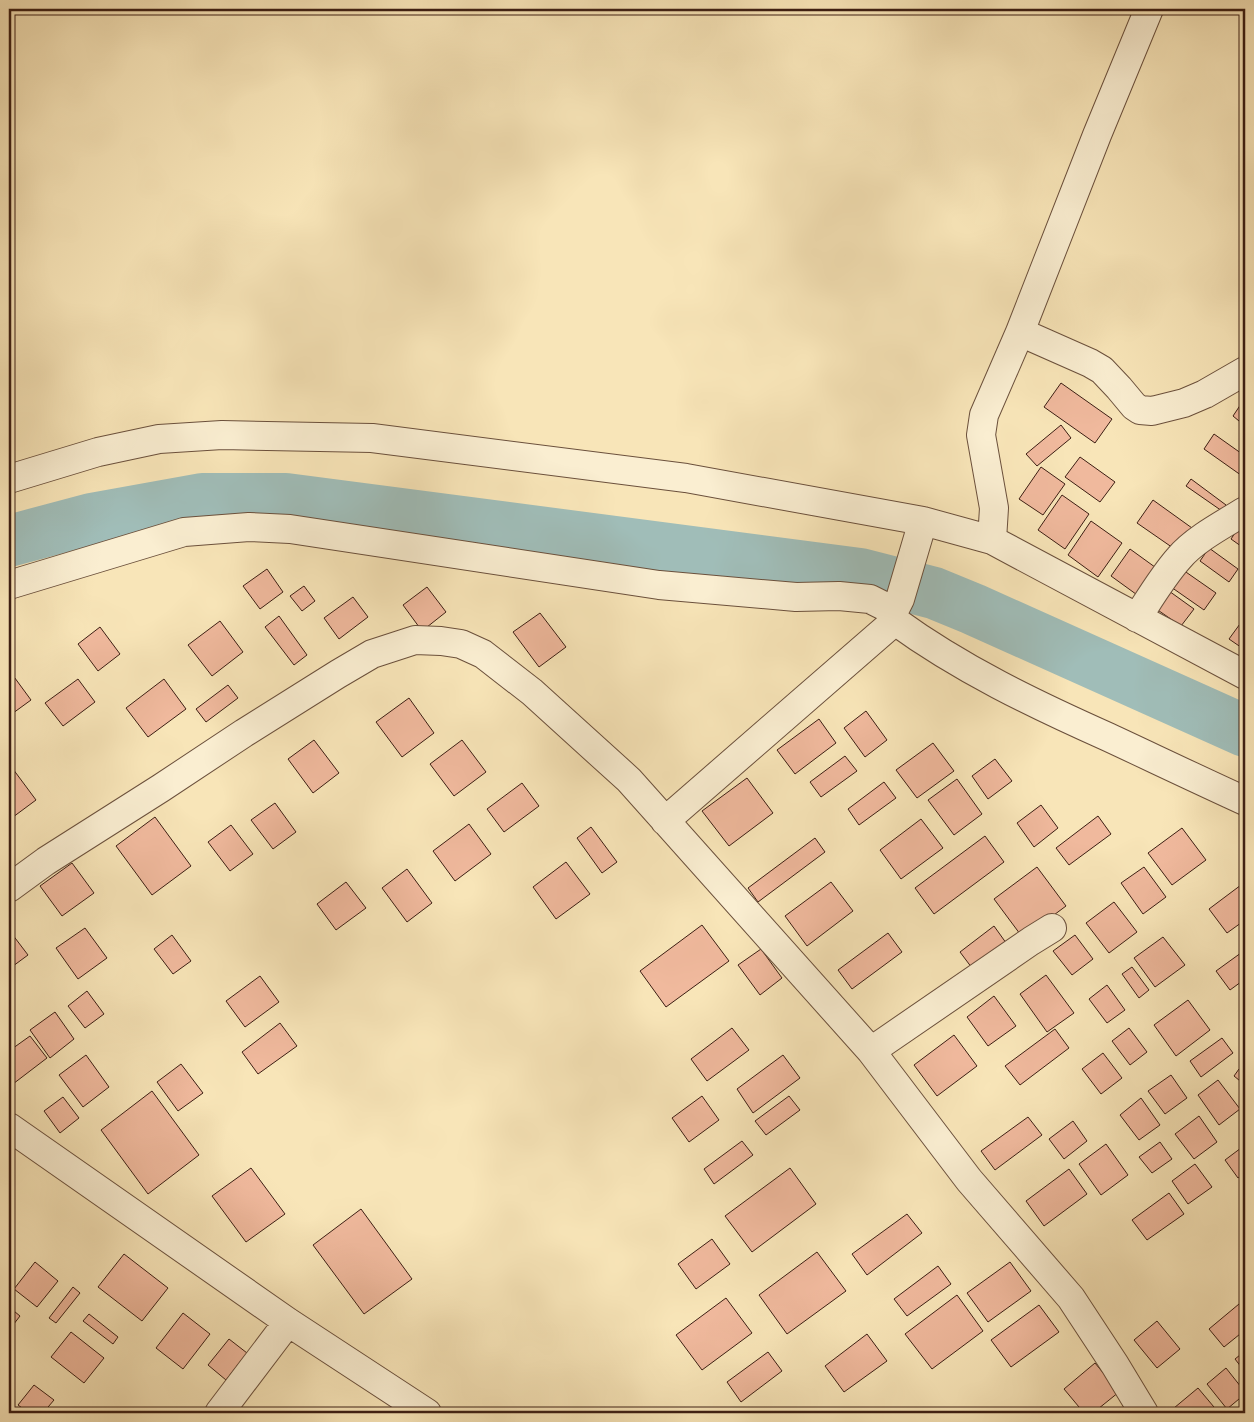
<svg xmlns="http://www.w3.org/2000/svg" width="1254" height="1422" font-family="'EB Garamond',serif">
<rect width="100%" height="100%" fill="#f8e5b8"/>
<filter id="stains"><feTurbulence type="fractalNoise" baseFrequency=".004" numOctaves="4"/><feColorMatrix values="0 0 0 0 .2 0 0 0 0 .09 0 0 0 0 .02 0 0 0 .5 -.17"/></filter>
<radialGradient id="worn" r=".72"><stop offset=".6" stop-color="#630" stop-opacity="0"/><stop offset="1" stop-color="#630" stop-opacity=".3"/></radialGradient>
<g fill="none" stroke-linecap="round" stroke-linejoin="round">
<!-- river -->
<path stroke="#a0bdb8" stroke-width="52" d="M9 541 91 519 202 499H286L860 574 934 593 973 609 1245 731"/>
</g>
<!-- building -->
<path fill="#f0b99d" stroke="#3c1e13" d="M1061 383 1112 419 1095 443 1044 407Z
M1245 398V426L1233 416Z
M1061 425 1071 438 1037 466 1026 454Z
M1214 434 1245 456V478L1204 449Z
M1080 457 1115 482 1100 502 1065 477Z
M1041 467 1065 484 1043 515 1019 499Z
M1191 479 1226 505 1222 511 1186 486Z
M1062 495 1089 514 1065 549 1038 530Z
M1153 500 1192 528 1176 550 1137 523Z
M1091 521 1122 543 1098 577 1068 555Z
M1241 524 1245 527V549L1231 539Z
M1209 548 1238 569 1229 582 1200 561Z
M1130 549 1159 570 1140 597 1111 576Z
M267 569 283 592 260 609 243 586Z
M1183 570 1216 593 1204 610 1171 587Z
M304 586 315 601 302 611 290 596Z
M1162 586 1194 609 1181 626 1149 604Z
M427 587 446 612 422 631 403 605Z
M353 597 368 617 339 639 324 618Z
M540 613 566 647 539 667 513 632Z
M279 616 307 655 294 665 265 627Z
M1245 617V650L1229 639Z
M220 621 243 652 212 676 188 645Z
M100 627 120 654 98 671 78 644Z
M9 670 31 700 9 716Z
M78 679 95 702 63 726 45 703Z
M164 679 186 709 148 737 126 708Z
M228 685 238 698 206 722 196 709Z
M409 698 434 733 402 757 376 722Z
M866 711 887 740 865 757 844 728Z
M819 719 836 743 795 774 777 750Z
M314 740 339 773 313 793 288 759Z
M462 740 486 772 454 796 430 764Z
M933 743 954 771 917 798 896 770Z
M845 756 857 771 821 797 810 782Z
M995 759 1012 781 988 799 972 776Z
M10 765 36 800 9 820V766Z
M747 778 773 813 729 846 702 811Z
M957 779 982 814 954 835 928 800Z
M884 782 896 798 859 825 848 809Z
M522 783 539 806 504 832 487 809Z
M275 803 296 832 273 849 251 820Z
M1041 805 1058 828 1034 847 1017 823Z
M1098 816 1111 834 1069 865 1056 848Z
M155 817 191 866 152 895 116 846Z
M921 819 943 848 901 879 880 850Z
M469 824 491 854 455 881 433 851Z
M231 825 253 854 230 871 208 842Z
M591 827 617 862 602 873 577 838Z
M1182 828 1206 860 1172 885 1148 853Z
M985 836 1004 862 934 914 915 888Z
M815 838 825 852 758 902 748 888Z
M566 862 590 894 556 919 533 887Z
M72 863 94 893 62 916 40 886Z
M1037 867 1066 906 1023 938 994 899Z
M1144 867 1166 897 1143 914 1121 883Z
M407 869 432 903 407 922 382 888Z
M346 882 366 908 336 930 317 904Z
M831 882 853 911 807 946 785 916Z
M1245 882V920L1227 933 1209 909Z
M1114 902 1137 932 1109 953 1086 923Z
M702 925 729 961 666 1007 640 971Z
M994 926 1009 947 975 972 960 952Z
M85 928 107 958 78 979 56 948Z
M9 930 28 955 9 969Z
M888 933 902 952 852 989 838 970Z
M172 935 191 961 173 974 154 949Z
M1075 935 1093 959 1072 975 1053 951Z
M1163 937 1185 965 1155 987 1134 958Z
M761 949 782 978 760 995 738 965Z
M1245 950V979L1230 990 1216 971Z
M1132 967 1149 990 1139 998 1122 974Z
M1046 975 1074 1013 1047 1032 1020 994Z
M260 976 279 1002 245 1027 226 1001Z
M1107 985 1125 1010 1107 1023 1089 999Z
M87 991 104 1014 85 1028 68 1006Z
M994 996 1016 1026 988 1046 967 1017Z
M1188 1000 1210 1030 1176 1056 1154 1025Z
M55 1012 74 1039 50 1058 30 1030Z
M280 1023 297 1046 258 1074 242 1052Z
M732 1028 749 1050 707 1081 691 1059Z
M1129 1028 1147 1052 1130 1065 1112 1041Z
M1055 1029 1069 1048 1020 1085 1005 1066Z
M954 1035 977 1066 937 1096 914 1065Z
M30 1036 47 1058 9 1087V1051Z
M1222 1038 1233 1053 1201 1077 1190 1061Z
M1103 1053 1122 1078 1101 1094 1082 1069Z
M86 1055 109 1087 83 1107 59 1075Z
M783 1055 800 1078 753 1113 737 1089Z
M181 1064 203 1093 178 1111 157 1082Z
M1239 1069 1245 1073V1085L1234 1076Z
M1171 1075 1187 1098 1165 1114 1148 1091Z
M1218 1080 1240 1109 1219 1125 1198 1095Z
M152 1091 199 1155 148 1194 101 1130Z
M702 1096 719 1120 689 1142 672 1118Z
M789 1096 800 1110 766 1135 755 1121Z
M63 1097 79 1118 60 1133 44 1111Z
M1141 1098 1160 1125 1139 1140 1120 1115Z
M1199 1116 1217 1142 1194 1159 1175 1134Z
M1028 1117 1042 1135 995 1170 981 1151Z
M1073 1121 1087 1141 1064 1159 1049 1139Z
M742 1141 753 1155 714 1184 704 1169Z
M1160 1142 1172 1159 1152 1173 1139 1157Z
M1106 1144 1128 1175 1101 1195 1079 1164Z
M1245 1145V1173L1238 1178 1225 1160Z
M1195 1164 1212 1187 1188 1204 1172 1181Z
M251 1168 285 1214 246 1242 212 1196Z
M790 1168 816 1204 752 1252 725 1216Z
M1069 1169 1087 1194 1044 1226 1026 1201Z
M1169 1193 1184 1214 1147 1240 1132 1220Z
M361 1209 412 1279 364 1314 313 1245Z
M907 1214 922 1233 867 1275 852 1254Z
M712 1239 730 1264 696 1289 678 1264Z
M817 1252 846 1291 787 1334 759 1295Z
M124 1254 168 1288 142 1321 98 1287Z
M35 1262 58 1281 37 1307 14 1289Z
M1010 1262 1031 1291 988 1322 967 1293Z
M938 1266 951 1284 907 1316 894 1299Z
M73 1287 80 1293 56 1323 49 1318Z
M957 1295 983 1331 932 1369 905 1334Z
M726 1298 752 1333 702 1370 676 1335Z
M1245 1299V1330L1224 1347 1209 1329Z
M1039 1305 1059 1332 1011 1367 991 1340Z
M9 1307 20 1316 10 1329 9 1328Z
M183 1313 210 1334 183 1369 156 1348Z
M89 1314 118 1337 113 1344 83 1321Z
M1157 1321 1180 1349 1157 1368 1134 1340Z
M71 1332 104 1358 84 1383 51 1357Z
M867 1334 887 1361 844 1392 825 1366Z
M229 1339 247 1353 226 1380 208 1365Z
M1245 1351V1372L1235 1359Z
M768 1352 782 1371 741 1402 727 1382Z
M1095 1363 1119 1392 1093 1413H1084L1064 1389Z
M1226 1368 1245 1392V1394L1227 1409 1207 1384Z
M34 1385 54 1400 43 1413H29L18 1405Z
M1198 1388 1219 1413H1168Z"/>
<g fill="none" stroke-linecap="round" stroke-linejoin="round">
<!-- minor casing -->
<g stroke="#6b503c" stroke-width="30">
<path id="minor" d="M1020 332 1090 363 1102 370 1119 388 1134 406 1140 410 1152 411 1184 403 1205 394 1245 371
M9 479 98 452 159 439 222 435 372 438 686 478 923 521 992 540 1245 675
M923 521 900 599 894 611 895 621C961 669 1034 704 1108 737 1153 758 1199 780 1245 801
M992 540 994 508 981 435 984 415 1020 332 1097 135 1149 9
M9 585 184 532 249 527 290 529 659 585 796 597 839 596 870 599 894 611
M1137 618C1150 598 1163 576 1179 558 1195 539 1224 524 1245 511
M665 821 895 621
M9 888 46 861 161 788 244 733 338 674 372 654 415 640 441 641 461 644 483 654 532 692 629 780 871 1051 969 1180 1071 1298 1115 1365 1144 1413
M871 1051 1031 941 1052 928
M9 1127 288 1322 427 1413
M219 1413 288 1322"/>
</g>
<!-- minor -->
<use href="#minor" stroke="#faeed1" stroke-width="28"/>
</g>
<!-- margin -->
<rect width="1254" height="1422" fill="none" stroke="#f8e5b8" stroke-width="30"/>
<rect x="10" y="10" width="1234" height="1402" fill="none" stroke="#3c1e13" stroke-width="2.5"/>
<rect x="15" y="15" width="1224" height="1392" fill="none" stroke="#3c1e13"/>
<rect width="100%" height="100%" filter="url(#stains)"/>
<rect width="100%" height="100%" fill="url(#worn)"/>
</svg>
